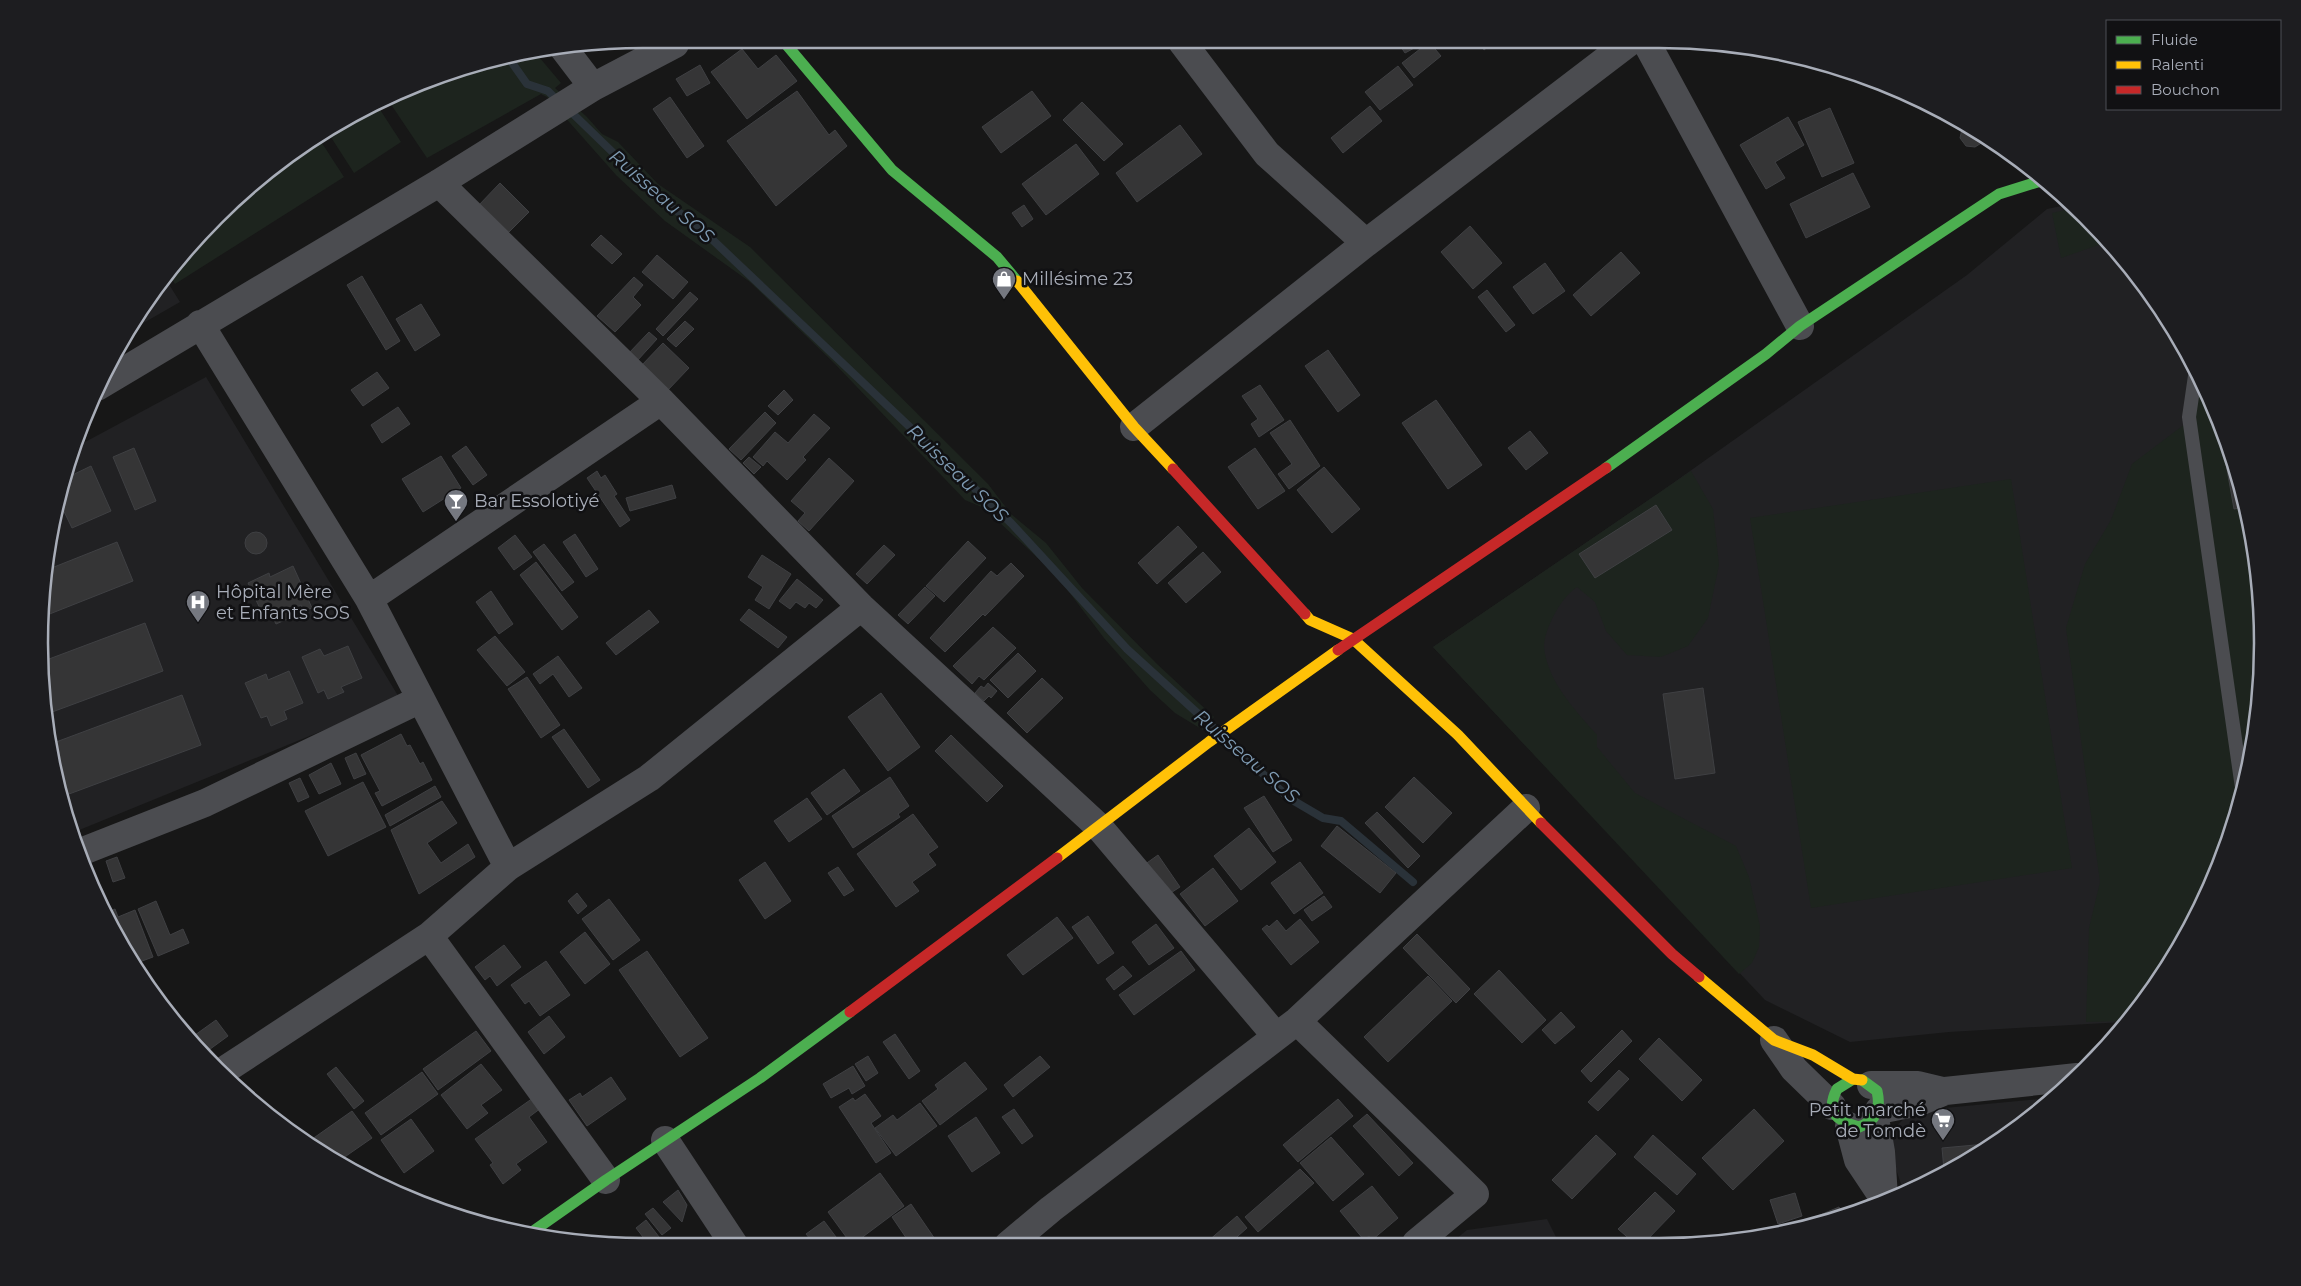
<svg xmlns="http://www.w3.org/2000/svg" width="2301" height="1286" font-family="Montserrat,sans-serif">
<rect width="100%" height="100%" fill="#171717"/>
<!-- built -->
<path fill="#212123" d="M2071 204 2138 275 2200 376 2261 604 2257 722 2230 837 2181 945 2123 1022 1949 1032 1850 1042 1765 1000 1433 647 1659 493 1967 275 2047 209Z
M165 278 180 302 126 333 141 307Z
M206 377 400 699 72 833 50 761 40 682 44 564 59 486 74 448Z
M2051 1098 1993 1146 1903 1190 1885 1136 1913 1111Z
M1547 1219 1559 1243H1451L1467 1230Z"/>
<!-- green -->
<path fill="#1d241e" d="M534 51 561 83 555 88 587 117 602 134 618 142 658 184 750 247 988 484 1011 514 1046 543 1082 588 1157 664 1214 717 1203 730 1175 713 1150 690 1104 638 1056 575 984 508 965 500 834 363 750 282 665 221 616 175 547 97 541 94 427 158 386 97 449 71Z
M375 102 401 142 354 173 327 131Z
M318 137 344 177 175 284 168 273 216 216 275 163Z
M2074 208 2107 242 2061 258 2052 213Z
M2200 376 2242 487 2261 604 2257 722 2230 838 2181 945 2123 1021 2086 1022 2089 928 2100 882 2066 628 2085 564 2111 520 2132 464 2185 424Z
M1691 471 1713 509 1719 565 1708 618 1688 646 1661 657 1627 655 1606 631 1595 602 1577 587C1565 596 1560 604 1553 617 1549 625 1544 637 1544 647 1547 681 1575 710 1597 735V747L1635 793 1736 846 1749 877 1760 926 1759 947 1752 963 1739 974 1433 647Z
M2011 479 2072 868 1811 908 1750 518Z"/>
<g fill="none" stroke-linecap="round" stroke-linejoin="round">
<!-- stream -->
<path stroke="#2a3239" stroke-width="8" d="M508 57 527 84 548 91 559 102
M568 109 663 201 698 226 1011 523 1127 649 1216 730
M1224 738 1289 798 1323 818 1341 821 1413 882"/>
</g>
<!-- building -->
<path fill="#353536" stroke="#3f4043" d="M1397 41H1415L1418 46 1405 53Z
M1478 41H1492L1493 43 1484 50Z
M1429 42 1441 56 1414 78 1402 63Z
M742 49 758 69 776 55 797 81 747 119 711 72Z
M700 65 710 83 687 96 676 79Z
M1398 66 1413 85 1380 110 1365 92Z
M797 91 829 135 835 130 847 146 776 206 727 141Z
M1032 91 1051 116 1001 153 982 127Z
M670 97 704 146 687 158 653 109Z
M1082 102 1123 144 1104 161 1063 120Z
M1370 106 1382 121 1343 153 1331 138Z
M1830 108 1854 163 1822 177 1798 122Z
M1788 117 1804 145 1775 162 1785 178 1766 189 1740 145Z
M1967 124 1984 137 1983 142 1975 147 1966 146 1960 138 1962 129Z
M1180 125 1202 154 1137 202 1116 173Z
M1076 144 1099 174 1046 215 1022 184Z
M1853 173 1870 207 1806 238 1790 204Z
M500 183 529 212 507 234 478 206Z
M1024 205 1033 219 1022 227 1012 213Z
M1470 226 1502 263 1473 289 1441 252Z
M601 235 622 254 612 264 591 245Z
M1621 252 1640 273 1591 316 1573 295Z
M657 255 688 282 673 299 642 272Z
M1545 263 1565 291 1533 314 1513 287Z
M362 276 400 341 386 350 347 285Z
M634 277 643 285 633 297 641 305 615 332 597 316Z
M1487 290 1515 325 1506 332 1478 297Z
M690 292 698 299 663 336 656 329Z
M421 304 440 335 415 351 396 319Z
M685 321 694 329 676 347 667 339Z
M649 332 657 339 637 361 628 354Z
M663 343 689 368 667 391 641 366Z
M1328 350 1360 395 1338 412 1305 366Z
M377 372 389 388 363 406 351 390Z
M1260 385 1284 420 1259 437 1251 424 1258 419 1242 396Z
M784 390 793 400 778 415 768 406Z
M1436 400 1482 465 1448 489 1402 423Z
M398 407 410 424 382 443 371 425Z
M765 412 776 423 741 460 729 449Z
M814 414 830 428 803 457 806 460 787 480 767 461 763 466 753 457 775 432 788 443Z
M1290 420 1320 466 1289 489 1278 474 1292 464 1270 433Z
M2220 430 2242 487 2245 507 2234 509Z
M1530 431 1548 453 1526 470 1508 448Z
M466 446 487 475 473 485 452 456Z
M134 448 156 501 135 510 113 457Z
M1255 448 1285 491 1258 509 1228 467Z
M441 456 461 488 423 512 402 479Z
M749 457 761 467 754 474 743 463Z
M829 458 854 481 809 531 798 521 805 513 791 501Z
M91 466 111 511 72 528 57 497 59 486 62 480Z
M1324 467 1360 509 1332 533 1297 490Z
M597 471 601 478 605 475 617 494 614 496 630 520 620 527 587 478Z
M672 485 676 498 630 511 626 498Z
M1656 505 1672 530 1595 578 1579 554Z
M1178 526 1197 547 1157 584 1138 563Z
M245 543a11 11 0 1 1 22 0a11 11 0 1 1-22 0Z
M575 534 598 569 586 577 563 542Z
M515 535 532 557 514 570 498 548Z
M968 541 986 558 944 602 926 586Z
M117 542 133 581 42 617 44 571Z
M544 544 574 582 562 591 533 552Z
M884 545 895 555 867 584 856 574Z
M1203 552 1221 572 1186 603 1168 583Z
M762 555 791 574 769 609 755 600 763 587 748 577Z
M536 562 578 617 562 630 520 575Z
M1011 563 1024 576 985 616 983 614 945 652 930 638 991 571 997 576Z
M293 566 312 608 304 611 301 605 289 611 292 617 276 624 271 614 264 617 248 583 269 573 270 577Z
M797 579 823 600 816 608 809 603 805 608 796 602 790 609 779 601Z
M925 587 935 596 908 624 898 615Z
M491 591 513 624 499 634 476 602Z
M749 609 787 637 778 648 740 620Z
M649 610 659 622 616 655 606 643Z
M145 623 163 671 44 715 40 682 41 662Z
M993 627 1016 648 984 680 979 676 972 684 953 666Z
M495 636 525 672 507 686 477 650Z
M348 646 362 678 341 687 344 692 328 699 324 690 318 693 302 657 320 649 324 656Z
M1018 653 1036 671 1008 698 990 680Z
M558 656 582 688 569 697 553 674 540 684 533 674Z
M289 671 303 703 284 711 287 719 271 726 267 716 261 718 245 683 266 674 268 680Z
M527 677 560 725 541 738 508 689Z
M1042 678 1063 698 1027 733 1007 713Z
M988 683 997 691 991 698 989 696 984 701 975 693 981 686 984 688Z
M1703 688 1715 773 1675 779 1663 694Z
M881 693 920 747 888 771 848 717Z
M182 695 201 745 61 797 50 761 48 745Z
M564 729 600 780 588 788 552 737Z
M401 734 407 746 410 745 420 764 423 762 432 780 382 806 375 793 380 791 361 755Z
M951 735 1003 786 987 802 935 751Z
M356 753 366 774 354 779 345 758Z
M331 763 341 784 319 794 309 775Z
M844 769 860 791 827 815 811 793Z
M890 777 909 806 898 814 900 817 853 848 832 816Z
M1414 777 1452 813 1423 843 1385 807Z
M300 778 309 797 298 802 289 783Z
M363 782 386 827 328 856 305 811Z
M435 786 441 797 390 826 385 815Z
M1264 796 1292 840 1273 852 1244 808Z
M807 798 822 819 789 842 774 821Z
M442 801 457 823 427 843 441 863 468 844 475 857 419 894 391 830Z
M1377 812 1420 856 1408 868 1365 823Z
M913 814 938 847 928 854 936 865 912 882 919 891 896 907 857 854Z
M1337 826 1396 873 1380 893 1321 846Z
M1249 828 1276 862 1241 890 1214 856Z
M1158 855 1180 887 1166 896 1144 865Z
M117 857 125 878 113 882 106 861Z
M765 862 791 901 765 919 739 880Z
M1300 862 1323 893 1294 914 1271 883Z
M838 867 854 890 844 896 828 873Z
M1213 868 1238 901 1205 926 1180 894Z
M577 893 587 906 578 914 568 901Z
M1324 896 1332 907 1312 921 1304 910Z
M609 899 640 940 613 960 582 919Z
M156 901 170 935 183 929 189 943 158 956 138 909Z
M115 909 118 917 135 910 153 957 134 964 120 945 104 914Z
M1088 916 1114 953 1098 964 1072 927Z
M1057 917 1073 938 1023 975 1007 955Z
M1300 919 1319 942 1291 965 1262 929 1267 925 1269 927 1277 920 1286 931Z
M1156 924 1174 948 1149 965 1132 942Z
M585 932 610 964 585 984 560 952Z
M1417 934 1470 989 1456 1003 1403 948Z
M504 945 521 967 497 986 490 976 485 980 475 967Z
M647 951 708 1038 680 1057 619 970Z
M1181 951 1195 970 1134 1015 1119 995Z
M546 961 570 995 540 1016 529 1001 525 1004 511 985Z
M1123 966 1132 976 1114 990 1106 979Z
M1499 970 1546 1020 1522 1043 1474 994Z
M1428 976 1452 1001 1388 1062 1364 1037Z
M1561 1012 1575 1027 1555 1044 1542 1030Z
M549 1016 565 1037 544 1054 528 1032Z
M216 1020 228 1036 202 1055 188 1040Z
M1622 1030 1632 1041 1591 1082 1581 1071Z
M476 1031 491 1051 438 1090 423 1069Z
M895 1034 920 1071 909 1079 883 1042Z
M1659 1038 1702 1080 1682 1101 1639 1059Z
M868 1056 878 1073 866 1081 855 1064Z
M1040 1056 1050 1067 1013 1097 1004 1085Z
M965 1062 987 1089 940 1125 922 1101 938 1089 935 1085Z
M481 1064 502 1090 481 1105 488 1113 467 1129 441 1095Z
M853 1066 865 1086 852 1094 849 1088 831 1098 823 1084Z
M336 1067 364 1101 354 1109 327 1074Z
M1619 1070 1629 1079 1598 1111 1588 1102Z
M422 1072 438 1094 381 1135 365 1113Z
M611 1077 626 1099 587 1126 569 1100 580 1093 582 1097Z
M865 1094 881 1116 871 1123 891 1153 876 1163 839 1107 853 1098 855 1101Z
M533 1098 541 1108 529 1117 547 1142 516 1164 521 1170 503 1184 490 1165 493 1163 475 1139Z
M1338 1099 1353 1116 1298 1162 1283 1145Z
M920 1103 937 1126 896 1156 875 1128 893 1115 897 1120Z
M1014 1109 1033 1136 1022 1144 1002 1117Z
M1754 1109 1784 1141 1733 1190 1702 1158Z
M352 1111 372 1138 336 1163 308 1142Z
M1367 1114 1413 1163 1399 1176 1353 1126Z
M976 1117 1000 1153 972 1172 948 1136Z
M411 1119 434 1151 404 1173 381 1140Z
M1596 1135 1616 1154 1572 1199 1552 1180Z
M1653 1135 1696 1174 1677 1195 1634 1157Z
M1331 1137 1364 1174 1333 1201 1300 1163Z
M1997 1143 1993 1146 1944 1170 1942 1148Z
M1300 1169 1314 1183 1258 1232 1245 1217Z
M880 1173 904 1206 852 1245 828 1212Z
M1372 1186 1398 1218 1372 1240 1369 1236 1364 1240 1340 1211Z
M678 1190 687 1205 682 1222 663 1202Z
M1655 1192 1675 1211 1645 1242H1633L1618 1229Z
M1795 1193 1802 1216 1778 1224 1770 1200Z
M911 1204 939 1245H911L892 1217Z
M1839 1207 1844 1217 1816 1224 1813 1218Z
M653 1208 671 1228 662 1235 645 1214Z
M1237 1216 1247 1228 1229 1244H1209L1207 1242Z
M646 1220 666 1246H650L636 1228Z
M824 1221 842 1245H815L806 1234Z"/>
<g fill="none" stroke-linecap="round" stroke-linejoin="round">
<!-- lane -->
<path stroke="#4b4c50" stroke-width="14" d="M2196 369 2189 417 2242 788"/>
<!-- street -->
<path stroke="#4b4c50" stroke-width="28" d="M1645 40 1800 326
M1182 42 1267 154 1366 243 1632 40
M561 45 593 87
M439 183 661 401
M200 324 369 599
M97 387 439 183 593 87 675 44
M1134 427 1366 243
M78 853 205 803 421 699
M508 867 369 599 661 401 861 607 1099 827 1276 1036
M429 936 606 1180
M1297 1021 1475 1194 1416 1243
M1774 1040 1794 1069 1832 1106
M220 1073 429 936 508 867 649 778 861 607
M1871 1085H1918L1943 1091
M1879 1110 1919 1102 1945 1091 2077 1077
M1875 1118 1881 1152 1884 1197
M1849 1126 1858 1160 1884 1199
M665 1140 735 1246
M1008 1245 1051 1209 1297 1021 1526 808"/>
<!-- fast -->
<path stroke="#4caf50" stroke-width="11" d="M785 43 892 170 997 257 1017 281
M1606 468 1766 354 1800 326 1999 194 2044 180
M1853 1079 1837 1089C1825 1113 1837 1121 1859 1127 1877 1120 1881 1109 1877 1091L1862 1080
M532 1232 606 1180 760 1078 850 1012"/>
<!-- slow -->
<path stroke="#ffc107" stroke-width="11" d="M1017 281 1134 427 1173 469
M1305 614 1310 620 1353 639 1458 735 1541 823
M1057 858 1209 742 1338 650
M1699 977 1774 1040 1813 1055 1853 1079 1862 1080"/>
<!-- jam -->
<path stroke="#c62828" stroke-width="11" d="M1173 469 1305 614
M1338 650 1606 468
M1541 823 1672 954 1699 977
M850 1012 1057 858"/>
</g>
<!-- icons -->
<defs>
<g id="shop-pin" transform="scale(1.25)"><path d="M0 17L-7.5 6A9.5 9.5 0 1 1 7.5 6Z" fill="#757880" stroke="#111113"/><path d="M-5-2.5h2.3a2.7 3.5 0 0 1 5.4 0H5L5.5 6h-11ZM-1.5-2.5h3a1.5 2.3 0 0 0-3 0Z" fill="#fff"/></g>
<g id="bar-pin" transform="scale(1.25)"><path d="M0 17L-7.5 6A9.5 9.5 0 1 1 7.5 6Z" fill="#757880" stroke="#111113"/><path d="M-6-5H6L.8 .8V4.5H3.5V6h-7V4.5H-.8V.8Z" fill="#fff"/></g>
<g id="hospital-pin" transform="scale(1.25)"><path d="M0 17L-7.5 6A9.5 9.5 0 1 1 7.5 6Z" fill="#757880" stroke="#111113"/><path d="M-5-5h3v3.5h4V-5h3V5h-3V1.5h-4V5h-3Z" fill="#fff"/></g>
<g id="supermarket-pin" transform="scale(1.25)"><path d="M0 17L-7.5 6A9.5 9.5 0 1 1 7.5 6Z" fill="#757880" stroke="#111113"/><path d="M-6-5.5h2.5l.6 2H6L4.5 2H-2.5L-4.4-4H-6ZM-1.5 3.2a1.3 1.3 0 1 0 .1 0ZM3 3.2a1.3 1.3 0 1 0 .1 0Z" fill="#fff"/></g>
</defs>
<g fill-rule="evenodd">
<use href="#shop-pin" x="1004" y="279"/>
<use href="#bar-pin" x="456" y="501"/>
<use href="#hospital-pin" x="198" y="602"/>
<use href="#supermarket-pin" x="1943" y="1120"/>
</g>
<g text-anchor="middle" stroke-width="5" stroke-linejoin="round" paint-order="stroke">
<!-- poi labels -->
<g font-size="18" fill="#a8adb8" stroke="#111113" text-anchor="start">
<text x="1022" y="285">Millésime 23</text>
<text x="474" y="507">Bar Essolotiyé</text>
<text x="216" y="598">Hôpital Mère<tspan x="216" dy="21">et Enfants SOS</tspan></text>
<text x="1926" y="1116" text-anchor="end">Petit marché<tspan x="1926" dy="21">de Tomdè</tspan></text>
</g>
<!-- water labels -->
<g font-size="19" font-style="italic" fill="#7f9bb3" stroke="#111113">
<text transform="translate(662 196) rotate(41)" y="7">Ruisseau SOS</text>
<text transform="translate(958 473) rotate(44)" y="7">Ruisseau SOS</text>
<text transform="translate(1247 756) rotate(41)" y="7">Ruisseau SOS</text>
</g>
</g>
<!-- crop -->
<path d="M0 0H2301V1286H0ZM643 48H1659A595 595 0 0 1 2254 643V643A595 595 0 0 1 1659 1238H643A595 595 0 0 1 48 643V643A595 595 0 0 1 643 48Z" fill="#1d1d20" fill-rule="evenodd"/>
<path fill="none" stroke="#a8adb8" stroke-width="2.5" d="M643 48H1659A595 595 0 0 1 2254 643V643A595 595 0 0 1 1659 1238H643A595 595 0 0 1 48 643V643A595 595 0 0 1 643 48Z"/>
<!-- legend -->
<rect x="2106" y="20" width="175" height="90" fill="#111113" stroke="#4d4f55"/>
<rect x="2116" y="36" width="25" height="8" fill="#4caf50" stroke="#4d4f55"/>
<text x="2151" y="45" font-size="15" fill="#a8adb8">Fluide</text>
<rect x="2116" y="61" width="25" height="8" fill="#ffc107" stroke="#4d4f55"/>
<text x="2151" y="70" font-size="15" fill="#a8adb8">Ralenti</text>
<rect x="2116" y="86" width="25" height="8" fill="#c62828" stroke="#4d4f55"/>
<text x="2151" y="95" font-size="15" fill="#a8adb8">Bouchon</text>
</svg>
